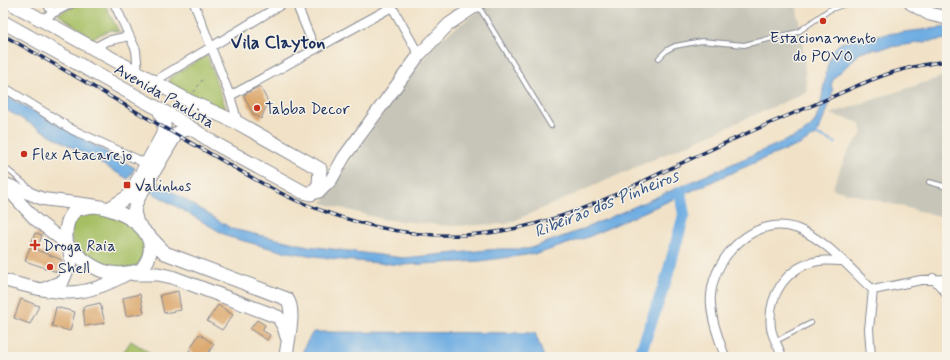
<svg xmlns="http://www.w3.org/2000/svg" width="950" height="360" font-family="Mynerve,sans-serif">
<rect width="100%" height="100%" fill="#f7f3e8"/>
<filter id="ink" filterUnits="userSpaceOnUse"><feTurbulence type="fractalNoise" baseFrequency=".025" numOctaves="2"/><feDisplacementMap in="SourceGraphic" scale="8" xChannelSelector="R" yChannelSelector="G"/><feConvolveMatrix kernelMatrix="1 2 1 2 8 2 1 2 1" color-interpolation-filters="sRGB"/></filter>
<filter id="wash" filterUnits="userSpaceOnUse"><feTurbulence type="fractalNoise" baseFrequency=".012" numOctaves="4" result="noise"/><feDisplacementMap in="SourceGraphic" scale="16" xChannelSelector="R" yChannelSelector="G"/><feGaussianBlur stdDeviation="0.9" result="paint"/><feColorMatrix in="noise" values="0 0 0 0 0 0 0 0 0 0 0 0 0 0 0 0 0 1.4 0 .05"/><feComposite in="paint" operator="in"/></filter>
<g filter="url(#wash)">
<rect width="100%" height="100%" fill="#f1e2c7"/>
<!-- industrial -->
<path fill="#c6c5b8" d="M490 3H796L802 38 807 92 507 224 449 226 382 219 322 203 373 127 436 42Z
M947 75V218L832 189 847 153 863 132 860 123 830 114Z"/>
<!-- green -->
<path fill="#a6bf64" stroke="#607761" d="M80 3H104L119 32 111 30 92 38 58 14Z
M207 55 225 106V111L171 86 169 78Z
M93 211 123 220 143 238 146 247 138 266 119 270 92 261 71 241C73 220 70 215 93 211Z
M131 341 155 356 154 357H126L122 354Z"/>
<!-- water -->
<path fill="#70ade2" stroke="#466ea0" d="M947 27V39L862 51 834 78 831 85 833 91 827 111 816 135 799 145 765 158 588 237 540 253 480 261 403 265 343 260 281 251 229 237 146 189 152 179 232 229 308 246 403 258 499 249H528L581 230 803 133C806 130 812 127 814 123 826 103 822 59 838 45 848 36 928 30 947 27Z
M3 94 135 168 128 179 3 108Z
M313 332 535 333 544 357H302L304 347Z"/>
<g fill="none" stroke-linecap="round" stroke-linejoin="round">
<!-- stream -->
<path stroke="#70ade2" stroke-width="2" d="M815 134 836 143"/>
<!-- river -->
<path stroke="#70ade2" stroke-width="12" d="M639 357 666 280 684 215 680 192"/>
</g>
<g id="blocks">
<!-- building -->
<path fill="#dba66b" d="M260 86 268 102 261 119 253 114 244 96 245 94Z
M35 233 42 235 37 250 62 260 57 272 25 261Z
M178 291 181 310 164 313 160 295Z
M140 294 144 313 126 316 123 298Z
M21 299 39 306 30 324 14 318Z
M100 303 105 323 85 326 83 307Z
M218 305 233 315 222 330 207 321Z
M56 307 75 312 70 331 52 326Z
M257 320 265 325 262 330 270 335 267 340 250 329Z
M199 334 214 344 206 357H199L189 351Z"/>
</g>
</g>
<g filter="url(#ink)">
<use href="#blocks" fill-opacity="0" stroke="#868892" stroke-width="1"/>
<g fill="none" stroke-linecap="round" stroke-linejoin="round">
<!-- lane casing -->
<g stroke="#868892" stroke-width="6">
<path id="lane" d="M479 7 551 126
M659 58 667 50 675 46 702 41 744 45 798 32 829 10 848 3
M3 166 30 188 31 190
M929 182 947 187
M776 341 811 323"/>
</g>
<!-- street casing -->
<g stroke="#868892" stroke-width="10">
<path id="street" d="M47 3 52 13
M114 3 136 50 138 73
M194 3 230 96 238 123
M296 3 315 49
M390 3 419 55
M40 20 72 3
M92 49 107 41 129 36
M153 82 284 3
M3 87 73 130 147 164
M230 96 392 7
M933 278 947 294
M873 290 921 280 947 279
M725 357C719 338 709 316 711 295 714 256 756 213 798 229 828 241 850 269 873 290L869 329 871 357
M782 357C779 347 772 337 771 328 767 296 786 267 818 261 826 260 835 261 843 261"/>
</g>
<!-- secondary casing -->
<g stroke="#868892" stroke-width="14">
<path id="secondary" d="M3 183 43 199 91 205
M4 185 35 219 67 244
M311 194 320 191 331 180 344 157 419 55 449 24 480 3
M3 280C54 293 78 302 127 274
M43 289 63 281 71 262 69 248"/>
</g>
<!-- primary casing -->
<g stroke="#868892" stroke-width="15">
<path id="primary" d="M911 3 930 14 947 18
M3 22 177 119 214 143 303 192 311 194 319 185 320 169 238 123 189 101 11 3
M94 206C125 209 170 236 141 270 109 280 93 269 69 248 63 238 66 218 75 211 81 207 87 207 94 206Z
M110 208 129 196 162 136C166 125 164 120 159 110
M137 224 134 211 137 200 176 134 186 129 195 130
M149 236 165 253 287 299C296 310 287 343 286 357
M134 274H158L172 277 278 317 284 327 287 337"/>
</g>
<!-- path -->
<path stroke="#868892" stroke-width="1" stroke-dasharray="3 3" stroke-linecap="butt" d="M194 92 203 79"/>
<!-- lane -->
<use href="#lane" stroke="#fff" stroke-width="4"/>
<!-- street -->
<use href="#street" stroke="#fff" stroke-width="8"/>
<!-- secondary -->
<use href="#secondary" stroke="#fff" stroke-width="12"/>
<!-- primary -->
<use href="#primary" stroke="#fff" stroke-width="13"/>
<!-- rail casing -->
<g stroke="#1b2f5e" stroke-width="3.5">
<path id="rail" d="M3 35C69 72 134 111 200 148 233 166 265 187 300 202 417 251 509 245 623 191 685 161 747 132 811 106 840 94 870 78 901 70 916 66 932 63 947 61"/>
</g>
<!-- rail -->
<use href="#rail" stroke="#f7f3e8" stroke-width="2" stroke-dasharray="6" stroke-linecap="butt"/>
</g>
</g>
<!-- markers -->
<g fill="#c8321e" stroke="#f7f3e8" stroke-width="1.5">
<circle cx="823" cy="21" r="4"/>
<circle cx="257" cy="108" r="4"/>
<circle cx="24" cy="154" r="4"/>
<rect x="123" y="181" width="8" height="8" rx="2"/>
<path d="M33 239h4v4h4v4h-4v4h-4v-4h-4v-4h4z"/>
<circle cx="50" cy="267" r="4"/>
</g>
<g text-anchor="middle" stroke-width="3" stroke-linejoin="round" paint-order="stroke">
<!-- poi labels -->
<g font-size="16" fill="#1b2f5e" stroke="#f7f3e8" text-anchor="start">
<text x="823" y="43" text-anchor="middle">Estacionamento<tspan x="823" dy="18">do POVO</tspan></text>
<text x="265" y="114">Tabba Decor</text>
<text x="32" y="160">Flex Atacarejo</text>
<text x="135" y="191">Valinhos</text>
<text x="43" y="251">Droga Raia</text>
<text x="58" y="273">Shell</text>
</g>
<!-- street labels -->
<g font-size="16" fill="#1b2f5e" stroke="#f7f3e8">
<text transform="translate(165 95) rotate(30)" y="6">Avenida Paulista</text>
</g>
<!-- water labels -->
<g font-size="17" font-style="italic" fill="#355586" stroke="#f7f3e8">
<text transform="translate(606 203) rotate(-22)" y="6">Ribeirão dos Pinheiros</text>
</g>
<!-- quarter labels -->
<g font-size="18" font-weight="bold" fill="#1b2f5e" stroke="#f7f3e8">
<text x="278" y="48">Vila Clayton</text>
</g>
</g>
<!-- margin -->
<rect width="950" height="360" fill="none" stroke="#f7f3e8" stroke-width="16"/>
</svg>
